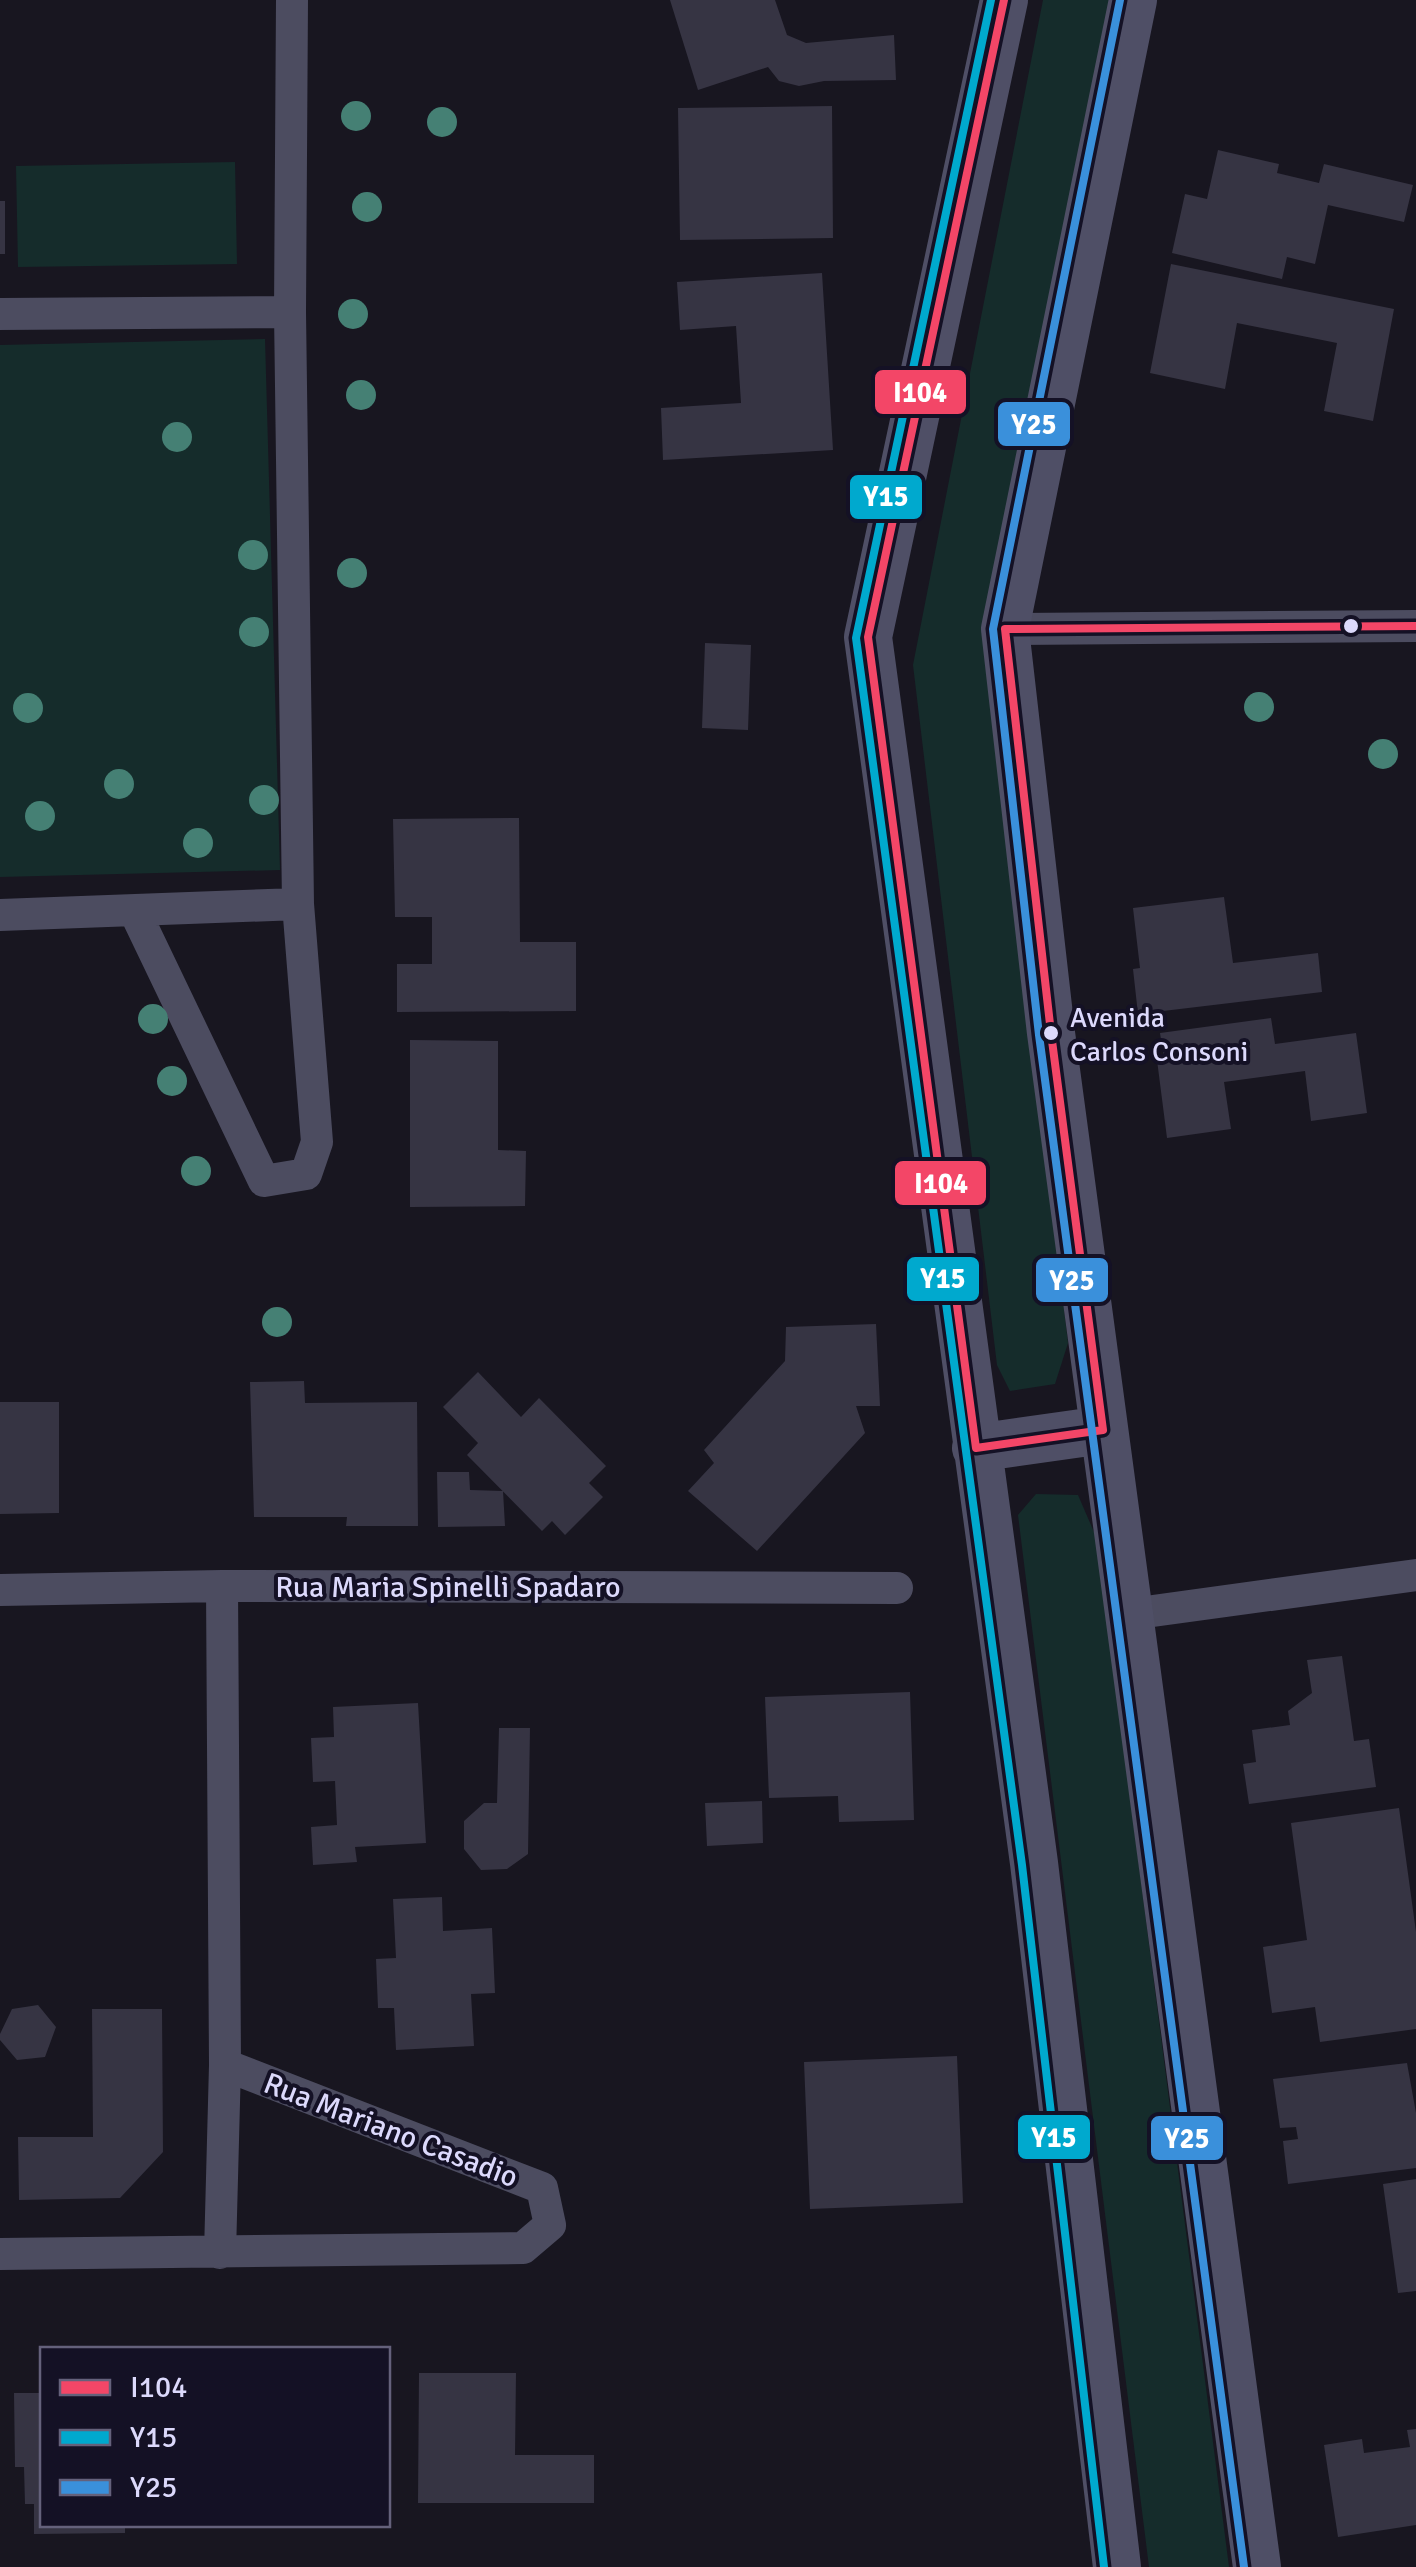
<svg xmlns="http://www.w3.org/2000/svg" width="1416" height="2567" font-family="Signika,sans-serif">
<rect width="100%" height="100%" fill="#181620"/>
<!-- green -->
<path fill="#152c2b" d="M1043 0H1115L985 639 1068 1343 1055 1384 1010 1391 997 1365 913 665Z
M235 162 237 264 18 267 16 166Z
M265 339 280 870 0 877V345Z
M1036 1494 1078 1495 1097 1539 1229 2567H1149L1018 1515Z"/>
<!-- building -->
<path fill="#363443" d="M670 0H775L787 35 806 43 894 35 896 80 824 81 799 86 779 81 768 67 698 90Z
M832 106 833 238 680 240 678 108Z
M1218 150 1279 164 1277 173 1319 183 1324 164 1413 185 1404 222 1328 205 1315 264 1287 257 1282 279 1172 253 1185 194 1207 199Z
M0 201H5V254H0Z
M1171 264 1394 309 1373 421 1324 411 1337 343 1237 323 1225 389 1150 373Z
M822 273 833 450 663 460 661 408 741 403 736 326 680 330 677 282Z
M705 643 751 645 748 730 702 728Z
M519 818 520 942H576V1011L397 1012V964H432V917H395L393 819Z
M1224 897 1233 963 1318 953 1322 992 1138 1014 1133 969 1140 968 1133 908Z
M1271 1018 1275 1044 1356 1033 1367 1113 1311 1121 1305 1071 1224 1082 1231 1129 1167 1138 1157 1060 1164 1059 1160 1033Z
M410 1040 498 1041V1150L526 1151 525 1206 410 1207Z
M876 1324 880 1406H856L865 1433 757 1551 688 1491 714 1463 704 1450 785 1361 786 1327Z
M478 1372 521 1417 539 1398 606 1466 589 1483 603 1497 565 1535 552 1521 542 1531 467 1455 478 1443 443 1407Z
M304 1381 305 1403 417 1402 418 1526H346L347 1517H254L250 1382Z
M0 1402H59V1513L0 1514Z
M437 1472H469L470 1490 503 1491 505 1526 438 1527Z
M1342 1656 1354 1741 1369 1739 1376 1787 1249 1804 1243 1764 1256 1762 1252 1730 1290 1725 1288 1711 1312 1693 1307 1660Z
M910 1692 914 1820 839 1822 838 1796 769 1798 765 1697Z
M418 1703 426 1843 355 1847 357 1862 313 1865 311 1827 337 1825 335 1781 313 1782 311 1738 334 1737 333 1707Z
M499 1728H530L528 1854 507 1869 481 1870 464 1849V1821L484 1803H497Z
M762 1801 763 1843 707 1846 705 1803Z
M1399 1808 1416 1932V2029L1320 2042 1315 2007 1272 2013 1263 1947 1307 1940 1291 1823Z
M442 1897 443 1931 492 1928 495 1993 471 1994 474 2046 396 2050 394 2008H378L376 1959 396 1958 393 1899Z
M38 2005 56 2027 45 2057 17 2060 0 2040V2034L12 2009Z
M92 2009H162L163 2152 120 2198 19 2200 18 2137H93Z
M957 2056 963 2203 810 2209 804 2062Z
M1407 2063 1416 2113V2168L1288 2184 1283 2141 1298 2139 1296 2127 1280 2128 1273 2079Z
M1416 2179V2291L1398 2293 1383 2184Z
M419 2373H516L515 2455H594V2503H418Z
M14 2393H42V2524H125V2533L34 2534V2504H25L24 2467H15Z
M1416 2429V2525L1338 2537 1324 2445 1362 2439 1364 2453 1410 2447 1407 2430Z"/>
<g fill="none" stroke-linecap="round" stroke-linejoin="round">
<!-- minor -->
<path stroke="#4c4c60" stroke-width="32" d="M0 314 290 312
M1005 629 1416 626
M135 912 264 1181 306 1174 317 1142 298 904 290 312 292 0
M0 915 298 904
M0 1590 222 1586 897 1588
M1131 1614 1416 1575
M220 2253 225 2065 222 1586
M0 2254 523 2248 550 2225 542 2188 225 2065"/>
<!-- secondary -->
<path stroke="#4f4f66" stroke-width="48" d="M1004 0 868 637 1034 1863 1117 2567
M1133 0 1005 629 1051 1033 1257 2567
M976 1448 1103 1430"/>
<!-- bus-1 casing -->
<g stroke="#141125" stroke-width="15">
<path id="bus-1" d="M1004 0 868 637 976 1448 1103 1430 1051 1033 1005 629
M1005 629 1416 626"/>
</g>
<!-- bus-2 casing -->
<g stroke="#141125" stroke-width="15">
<path id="bus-2" d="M991 0 856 638 1022 1865 1104 2567"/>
</g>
<!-- bus-3 casing -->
<g stroke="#141125" stroke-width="15">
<path id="bus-3" d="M1120 0 993 629 1039 1035 1244 2567"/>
</g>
<!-- bus-1 -->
<use href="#bus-1" stroke="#f34667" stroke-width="8"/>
<!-- bus-2 -->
<use href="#bus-2" stroke="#00a9ce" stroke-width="8"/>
<!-- bus-3 -->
<use href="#bus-3" stroke="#3a90db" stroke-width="8"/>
</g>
<!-- trees -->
<g fill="#458074">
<circle cx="356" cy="116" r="15"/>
<circle cx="442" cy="122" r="15"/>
<circle cx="367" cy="207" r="15"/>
<circle cx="353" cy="314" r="15"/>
<circle cx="361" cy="395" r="15"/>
<circle cx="177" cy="437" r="15"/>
<circle cx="253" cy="555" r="15"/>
<circle cx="352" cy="573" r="15"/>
<circle cx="254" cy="632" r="15"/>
<circle cx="1259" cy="707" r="15"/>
<circle cx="28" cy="708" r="15"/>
<circle cx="1383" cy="754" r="15"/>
<circle cx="119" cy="784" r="15"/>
<circle cx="264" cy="800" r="15"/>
<circle cx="40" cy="816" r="15"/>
<circle cx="198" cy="843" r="15"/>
<circle cx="153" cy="1019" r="15"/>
<circle cx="172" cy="1081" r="15"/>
<circle cx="196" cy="1171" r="15"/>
<circle cx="277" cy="1322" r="15"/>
</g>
<!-- markers -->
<g fill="#dcd9fc" stroke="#141125" stroke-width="4">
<circle cx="1351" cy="626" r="9"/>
<circle cx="1051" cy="1033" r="9"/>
</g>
<g text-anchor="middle" stroke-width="8" stroke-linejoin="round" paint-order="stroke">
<!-- bus labels -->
<g font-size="28" fill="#dcd9fc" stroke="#141125" text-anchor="start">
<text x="1070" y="1027">Avenida<tspan x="1070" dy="34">Carlos Consoni</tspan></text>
</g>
<!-- street labels -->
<g font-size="30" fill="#dcd9fc" stroke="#141125">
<text x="448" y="1597">Rua Maria Spinelli Spadaro</text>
<text transform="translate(391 2130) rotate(21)" y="10">Rua Mariano Casadio</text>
</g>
</g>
<g stroke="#141125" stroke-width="4">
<rect x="873" y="368" width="95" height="48" rx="10" fill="#f34667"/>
<rect x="996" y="400" width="76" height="48" rx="10" fill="#3a90db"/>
<rect x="848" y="473" width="76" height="48" rx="10" fill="#00a9ce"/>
<rect x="893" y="1159" width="95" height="48" rx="10" fill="#f34667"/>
<rect x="905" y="1255" width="76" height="48" rx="10" fill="#00a9ce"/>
<rect x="1034" y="1256" width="76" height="48" rx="10" fill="#3a90db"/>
<rect x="1016" y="2113" width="76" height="48" rx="10" fill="#00a9ce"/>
<rect x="1149" y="2114" width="76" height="48" rx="10" fill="#3a90db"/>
</g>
<g font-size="28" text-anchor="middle" font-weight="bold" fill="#fff">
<text x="920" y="402">I104</text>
<text x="1034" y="434">Y25</text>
<text x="886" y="506">Y15</text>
<text x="941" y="1193">I104</text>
<text x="943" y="1288">Y15</text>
<text x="1072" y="1290">Y25</text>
<text x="1054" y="2147">Y15</text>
<text x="1187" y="2148">Y25</text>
</g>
<!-- legend -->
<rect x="40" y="2347" width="350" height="180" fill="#141125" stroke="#64617b" stroke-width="2.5"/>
<rect x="60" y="2380" width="50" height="15" fill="#f34667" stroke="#64617b" stroke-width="2.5"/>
<text x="130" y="2397" font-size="30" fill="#dcd9fc">I104</text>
<rect x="60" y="2430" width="50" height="15" fill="#00a9ce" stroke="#64617b" stroke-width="2.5"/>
<text x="130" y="2447" font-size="30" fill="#dcd9fc">Y15</text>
<rect x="60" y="2480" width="50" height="15" fill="#3a90db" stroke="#64617b" stroke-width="2.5"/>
<text x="130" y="2497" font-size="30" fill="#dcd9fc">Y25</text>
</svg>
